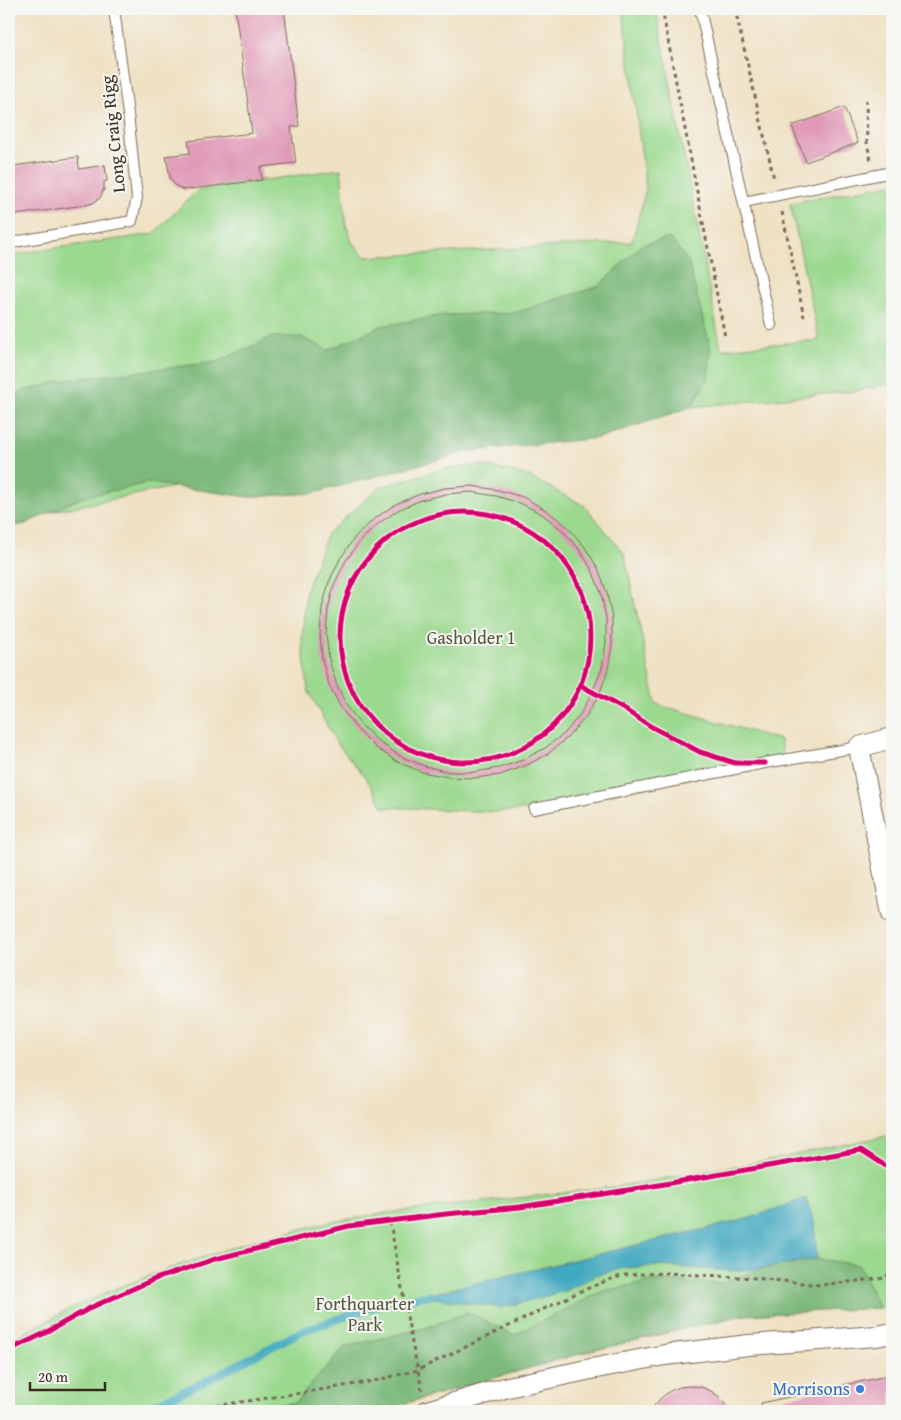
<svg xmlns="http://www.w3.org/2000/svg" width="901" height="1420" font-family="'Gentium Book Plus',serif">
<rect width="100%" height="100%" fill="#f6f6f2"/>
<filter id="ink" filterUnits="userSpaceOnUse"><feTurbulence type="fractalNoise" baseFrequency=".02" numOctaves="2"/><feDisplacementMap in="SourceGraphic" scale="10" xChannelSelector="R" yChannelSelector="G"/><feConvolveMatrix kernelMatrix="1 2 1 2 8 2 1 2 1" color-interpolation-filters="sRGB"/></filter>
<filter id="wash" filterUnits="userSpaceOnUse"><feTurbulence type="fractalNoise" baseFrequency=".0096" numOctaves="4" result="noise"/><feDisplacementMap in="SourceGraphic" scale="20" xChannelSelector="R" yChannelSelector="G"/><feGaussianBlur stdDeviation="1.12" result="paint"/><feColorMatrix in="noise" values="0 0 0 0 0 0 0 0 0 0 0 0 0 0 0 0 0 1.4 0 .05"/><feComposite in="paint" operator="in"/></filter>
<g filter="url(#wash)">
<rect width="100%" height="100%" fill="#efe1c3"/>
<!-- green -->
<path fill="#9bd98f" stroke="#6b8256" d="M623 9H656L721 349 819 340 790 203 892 184V383L855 391 691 407 707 380 9 520V255L153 234 198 190 341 169 346 225 352 242 365 257 632 242 646 189Z
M480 465 526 475 585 506 624 553 656 704 780 740 784 760 534 809 497 812 383 807 366 778 336 742 308 690 302 640 306 590 327 534 380 487 443 469Z
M887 1136H892V1307L743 1315 582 1353 389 1408 380 1411H9V1341L69 1309 119 1287 177 1266 248 1242 325 1223 386 1213 614 1187 743 1165Z"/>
<!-- forest -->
<path fill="#7cb97a" stroke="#5c724c" d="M670 238 688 261 711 350 708 380 691 407 599 438 470 451 314 493 249 497 148 483 83 497 25 524 9 527V395L65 380 217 362 272 337H301L328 350 381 326 444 315 514 313 599 286 641 245Z
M818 1259 859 1265 879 1308 743 1315 582 1353 389 1408 380 1411H236L296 1402 344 1347 425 1328 468 1312 514 1335 603 1291 652 1281 722 1283 764 1268Z"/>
<!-- water -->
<path fill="#40a8c0" stroke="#3e696f" d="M806 1198 814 1221 817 1259 764 1268 732 1271 659 1266 624 1268 596 1275 566 1291 501 1308 421 1296 747 1219Z"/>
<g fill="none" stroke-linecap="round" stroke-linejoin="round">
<!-- stream -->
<path stroke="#40a8c0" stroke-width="8" d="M140 1411 204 1382 300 1332 382 1304 429 1295"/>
</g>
<g id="blocks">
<!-- building -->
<path fill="#e09ab7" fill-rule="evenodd" d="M235 9H284L299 126 291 127 296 163 260 167 262 180 183 190 175 185 170 178 166 156 190 153 188 141 252 133Z
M844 107 858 143 806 162 792 126Z
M9 146H10L13 166 78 157 79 169 105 165 107 181 104 182V189L100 198 93 203 85 205 15 215 13 201 9 202Z
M472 486 498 490 523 497 546 510 567 526 584 546 598 568 607 593 612 618V645L608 670 599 695 585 718 568 737 548 754 525 766 500 775 474 778 448 777 422 772 398 762 376 748 357 729 341 708 329 685 322 659 320 634 322 608 329 582 340 559 355 537 374 519 396 504 420 494 445 488ZM471 492 496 496 520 503 542 514 562 530 579 549 592 570 601 593 606 618V643L602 668 593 691 581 713 565 733 545 748 523 760 499 768 474 772H449L425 766 402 757 380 743 362 726 347 706 336 683 329 659 326 634 328 609 334 585 345 562 360 541 378 524 398 510 421 500 446 494Z
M892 1375V1411H763L761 1403Z
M690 1386 701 1387 711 1391 721 1398 729 1411H656L654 1406 661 1398 670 1391 680 1387Z"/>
</g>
</g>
<g filter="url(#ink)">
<use href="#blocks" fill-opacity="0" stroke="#7a6a58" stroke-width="1"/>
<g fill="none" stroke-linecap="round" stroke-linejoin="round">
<!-- service casing -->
<g stroke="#7a6a58" stroke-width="12">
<path id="service" d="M700 9 771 325
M744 202 892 172
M9 243 132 221 137 198 128 114 114 9
M534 809 765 763 859 747"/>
</g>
<!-- minor casing -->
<g stroke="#7a6a58" stroke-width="22">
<path id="minor" d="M892 738 859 747 892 914
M427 1411 508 1387 591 1369 665 1355 749 1345 877 1336 892 1333"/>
</g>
<!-- path -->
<path stroke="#7a6a58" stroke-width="3" stroke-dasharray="4 4" stroke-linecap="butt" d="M662 9 725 337
M735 9 774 179
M866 100 867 144 871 160
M782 212 804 317
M861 1150 892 1170
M390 1222 411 1338 422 1390
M193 1411 201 1408 307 1392 374 1381 418 1370 581 1291 606 1281 624 1275 644 1274 669 1273 701 1275 755 1278 820 1285 885 1278 892 1271"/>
<!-- service -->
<use href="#service" stroke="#fff" stroke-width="10"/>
<!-- minor -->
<use href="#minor" stroke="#fff" stroke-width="20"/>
<!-- cycleway casing -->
<g stroke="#f6f6f2" stroke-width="8">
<path id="cycleway" d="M340 637a125 125 0 1 1 250 0a125 125 0 1 1-250 0Z
M580 685 622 708 652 727 700 752 735 763H765
M9 1350 43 1334 92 1307 155 1279 215 1259 349 1226 446 1214 520 1207 647 1187 861 1150 892 1170"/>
</g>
<!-- cycleway -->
<use href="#cycleway" stroke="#d6006c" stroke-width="5"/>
</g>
</g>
<!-- markers -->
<circle fill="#3f7fe0" stroke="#f6f6f2" stroke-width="2" cx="860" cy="1389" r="5"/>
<g text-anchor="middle" stroke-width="4" stroke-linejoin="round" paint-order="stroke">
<!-- street labels -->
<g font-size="18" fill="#3b2a1e" stroke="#f6f6f2">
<text transform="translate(113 134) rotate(-96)" y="6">Long Craig Rigg</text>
</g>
<!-- park labels -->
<g font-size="18" fill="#53563a" stroke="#f6f6f2">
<text x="471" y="644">Gasholder 1</text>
<text x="365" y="1310">Forthquarter<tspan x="365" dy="21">Park</tspan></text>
</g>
<!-- shop labels -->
<g font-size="18" fill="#366cbe" stroke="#f6f6f2" text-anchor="end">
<text x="850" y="1395">Morrisons</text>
</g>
</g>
<!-- margin -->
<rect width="901" height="1420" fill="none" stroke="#f6f6f2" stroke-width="30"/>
<!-- scale -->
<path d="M30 1382v8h75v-8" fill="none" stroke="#3b2a1e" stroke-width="2.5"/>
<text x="38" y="1382" font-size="15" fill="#3b2a1e" stroke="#f6f6f2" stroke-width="4" paint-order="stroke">20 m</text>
</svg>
